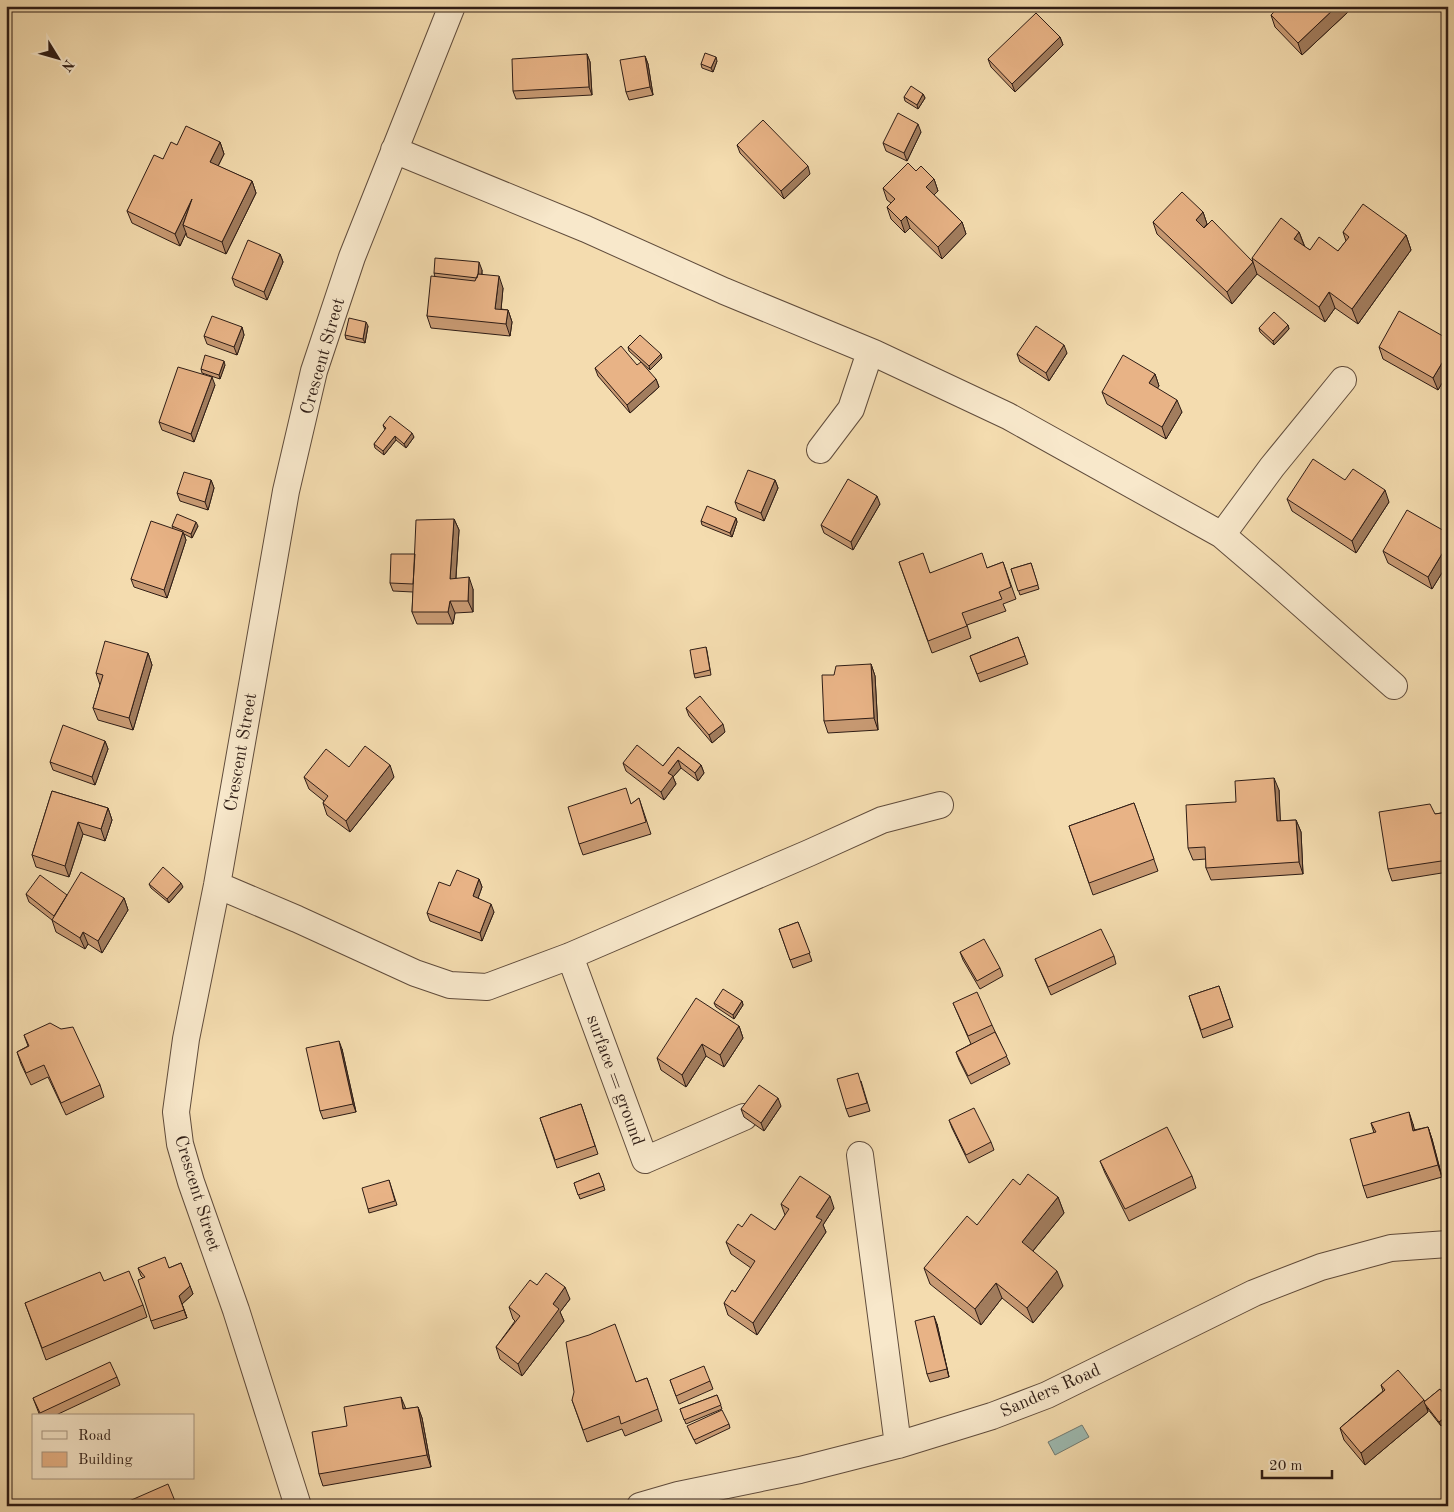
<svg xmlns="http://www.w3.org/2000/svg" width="1454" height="1512" font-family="'Old Standard TT',serif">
<rect width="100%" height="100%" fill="#f4dcaf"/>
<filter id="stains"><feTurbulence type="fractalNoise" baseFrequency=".004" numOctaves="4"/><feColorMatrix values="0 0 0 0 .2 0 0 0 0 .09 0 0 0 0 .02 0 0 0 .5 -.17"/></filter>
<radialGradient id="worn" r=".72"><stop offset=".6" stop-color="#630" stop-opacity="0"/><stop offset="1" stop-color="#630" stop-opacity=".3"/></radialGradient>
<!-- water -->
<path fill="#9dbab1" stroke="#717b73" d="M1082 1425 1089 1437 1055 1455 1048 1442Z"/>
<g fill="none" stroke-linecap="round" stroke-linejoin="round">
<!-- minor casing -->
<g stroke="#604c3c" stroke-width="28">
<path id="minor" d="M394 150 586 229 724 291 874 353 1008 416 1222 535 1270 576 1394 686
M820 450 851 409 870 352
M1222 535 1272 467 1343 380
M217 885 297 919 415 973 450 985 487 987 570 956 809 853 882 820 940 805
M570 956 645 1160 744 1117
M860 1155 898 1445
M298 1506 236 1310 191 1182 180 1144 176 1112 186 1039 217 885 286 491 314 371 352 257 452 6
M640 1506 678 1495 800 1470 898 1445 992 1416 1047 1395 1254 1293 1321 1267 1391 1248 1448 1244"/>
</g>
<!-- minor -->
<use href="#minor" stroke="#f8e8cb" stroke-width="26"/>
</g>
<!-- wall -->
<path fill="#c89a73" stroke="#2e1c15" d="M1348 12 1302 55 1275 27 1271 15Z
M1060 37 1063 45 1015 92 991 67 988 59Z
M587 54 590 62 592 95 516 99 513 91Z
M645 56 648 64 653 95 629 100 626 92Z
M717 61 713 72 702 68 701 64Z
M923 94 925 98 918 109 905 101 904 97Z
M921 132 907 161 886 151 883 143Z
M220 142 224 154 218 166 252 181 256 193 226 254 187 237 186 233 180 246 132 223 127 211 163 159 177 145Z
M737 145 810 174 784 199 740 153Z
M916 171 934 179 938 191 934 195 962 222 966 234 942 259 910 228 905 233 891 219 887 207 891 203 887 200 883 188Z
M1203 212 1207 224 1253 262 1252 258 1299 232 1305 247 1310 250 1338 251 1346 241 1343 232 1406 235 1411 250 1358 324 1335 308 1325 322 1257 274 1232 304 1157 234 1153 222Z
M280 254 283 262 267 300 235 286 232 278Z
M482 270V274L503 288 501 309 508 310 512 322 510 336 431 328 427 316 435 277 434 273Z
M1288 325 1289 329 1274 345 1260 332 1259 328Z
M368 326 365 343 346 339 345 335Z
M242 327 244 335 237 355 207 344 204 336Z
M1448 339V373L1438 390 1383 359 1379 347Z
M628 347 662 358 650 370 629 351Z
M1067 353 1049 381 1020 362 1017 354Z
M225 365 220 379 202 373 201 369Z
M637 365 656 379 659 387 630 413 598 376 595 368Z
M1155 374 1159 386 1157 388 1182 412 1166 439 1107 404 1102 392Z
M215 385 194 442 162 430 159 422Z
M383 425 414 437 406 448 396 440 384 455 375 448 374 444 385 430Z
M211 480 214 488 208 510 180 501 177 493Z
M775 480 778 488 764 521 738 510 735 502Z
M1345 480 1389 502 1356 553 1292 511 1287 499Z
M880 504 853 550 824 533 821 525Z
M736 518 737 522 732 537 702 525 701 521Z
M454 519 459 530 456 578 473 589V612L455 613 453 624H417L412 612 413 592 393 591 390 583 415 554Z
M172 526H198L192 538 184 534 186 540 167 598 134 587 131 579 173 528Z
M1448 533V563L1432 589 1388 563 1383 551Z
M899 562 930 573 987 568 1003 562 1016 599 1003 604 1006 611 967 625 971 638 932 653Z
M1031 563 1039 589 1020 595 1011 569Z
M1018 637 1028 664 980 682 970 656Z
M706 647 707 651 711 675 695 678 694 674Z
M148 653 152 665 133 730 98 720 93 708 100 685 96 673Z
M871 664 875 676 878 730 828 733 824 721 834 675Z
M686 708 725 732 712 743 689 716Z
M105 741 108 749 95 785 53 770 50 762Z
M678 747 701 765 704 773 698 781 681 768 673 777 676 784 664 800 626 771 623 763 663 766Z
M349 767 394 777 350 832 327 815 323 803 324 801 309 789 304 777Z
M1279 790 1280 821 1296 820 1301 832 1303 874 1211 880 1206 868V859L1193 860 1188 848 1236 802Z
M52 791 108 808 112 820 105 841 83 834 69 877 36 867 32 855Z
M639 798 651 834 583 855 579 844Z
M1134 803 1158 871 1093 895 1069 826Z
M1448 812V872L1392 881 1388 869 1435 814Z
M479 879 482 887 478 898 494 912 482 941 430 921 427 913 450 886Z
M149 884 183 887 169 903 151 888Z
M26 894 124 898 128 910 102 953 88 944 85 949 56 932 52 920 29 902Z
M798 922 812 961 793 968 779 929Z
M960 952 1000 968 1003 976 980 989 963 960Z
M1114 956 1116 964 1051 995 1035 959Z
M1219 986 1233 1027 1203 1038 1189 996Z
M742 1001 743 1005 734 1019 716 1007 714 1003Z
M953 1003 992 1025 1010 1064 971 1084 959 1060 956 1052 971 1044Z
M739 1026 743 1038 724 1067 706 1056 686 1087 661 1070 657 1058Z
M61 1029 100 1085 104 1097 66 1115 48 1077 31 1085 21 1064 17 1052 28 1046 24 1035Z
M342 1049 356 1112 323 1119 320 1111Z
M861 1081 870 1111 849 1117 846 1109Z
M581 1104 598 1154 557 1168 540 1118Z
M781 1106 764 1131 744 1117 741 1109Z
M949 1120 991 1142 994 1150 969 1163 952 1128Z
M1371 1123 1413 1124 1414 1130 1428 1127 1432 1139 1442 1177 1367 1198 1363 1186 1374 1133Z
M1100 1161 1192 1176 1196 1188 1129 1221 1105 1173Z
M599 1173 605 1190 580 1199 574 1183Z
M389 1180 397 1205 369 1213 368 1209Z
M1020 1185 1058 1197 1064 1213 1033 1251 1063 1286 1033 1323 1002 1298 981 1325 930 1284 924 1268 977 1225Z
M781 1204 834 1208 823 1225 826 1232 757 1335 728 1315 724 1303 735 1292 751 1268 731 1254 726 1242 742 1227 775 1230 785 1215Z
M181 1263 193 1294 182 1304 187 1318 154 1329 151 1321 143 1278 141 1276 138 1268H169Z
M104 1281 143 1305 147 1317 46 1360 25 1303Z
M537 1285 570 1299 560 1312 564 1321 522 1376 500 1359 496 1347 515 1321 513 1319 509 1307Z
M937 1324 949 1377 930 1382 927 1374Z
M117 1377 120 1385 54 1416H40L33 1398Z
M647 1378 662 1421 625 1436 622 1429 587 1442 572 1400 636 1382Z
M670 1380 710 1381 713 1389 679 1404Z
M1381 1385 1424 1400V1402L1440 1389 1441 1426 1427 1408 1428 1412 1365 1465 1344 1440 1340 1428 1383 1391Z
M717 1395 722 1409 686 1424 680 1409Z
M418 1407 422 1418 431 1467 323 1486 319 1474 347 1426 406 1409Z
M6 1422 10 1431 6 1433Z
M729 1424 730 1428 696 1444 689 1430Z"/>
<!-- shaded-wall -->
<path fill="#a27d5e" stroke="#2e1c15" d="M1337 6H1346L1348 12 1302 55 1298 43Z
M1060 37 1063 45 1015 92 1012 84Z
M587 54 590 62 592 95 589 87Z
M645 56 648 64 653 95 650 87Z
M716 57 717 61 713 72 711 68Z
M923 94 925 98 918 109 917 105Z
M918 124 921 132 907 161 904 153Z
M220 142 224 154 214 174 210 162Z
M808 166 810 174 784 199 781 191Z
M934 179 938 191 930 199 926 187Z
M252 181 256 193 226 254 222 242Z
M192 199 183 225 186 233 180 246 175 234Z
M1203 212 1207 224 1200 232 1196 220Z
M906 216 910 228 905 233 901 221Z
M962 222 966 234 942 259 938 247Z
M1299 232 1305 248 1294 239Z
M1406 235 1411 250 1358 324 1352 309Z
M280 254 283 262 267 300 264 292Z
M479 262 482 270 481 286 478 278Z
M1253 262 1257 274 1232 304 1227 292Z
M499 276 503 288 500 321 495 309Z
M1329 292 1335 308 1325 322 1319 307Z
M508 310 512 322 510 336 506 324Z
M366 322 368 326 365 343 363 339Z
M1288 325 1289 329 1274 345 1273 341Z
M242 327 244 335 237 355 234 347Z
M1064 345 1067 353 1049 381 1046 373Z
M1448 353V373L1438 390 1433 378Z
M661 354 662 358 650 370 649 366Z
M224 361 225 365 220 379 219 375Z
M1155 374 1159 386 1153 395 1149 383Z
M212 377 215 385 194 442 191 434Z
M656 379 659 387 630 413 627 405Z
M1177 400 1182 412 1166 439 1162 427Z
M412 433 414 437 406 448 404 444Z
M395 436 396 440 384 455 383 451Z
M211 480 214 488 208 510 205 502Z
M775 480 778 488 764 521 761 513Z
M1385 490 1389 502 1356 553 1352 541Z
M877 496 880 504 853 550 851 542Z
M736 518 737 522 732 537 730 533Z
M454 519 459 530 455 590 450 579Z
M196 522 198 526 192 538 191 534Z
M183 532 186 540 167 598 164 590Z
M1448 544V563L1432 589 1428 577Z
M469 577 473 589V612L468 601Z
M450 601 455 613 453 624 448 612Z
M148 653 152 665 133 730 129 718Z
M871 664 875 676 878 730 874 718Z
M723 724 725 732 712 743 709 735Z
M105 741 108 749 95 785 92 777Z
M678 760 681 768 673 777 676 784 664 800 661 792 668 773Z
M390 765 394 777 350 832 346 821Z
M701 765 704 773 698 781 695 773Z
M1274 778 1279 790 1281 833 1277 821Z
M108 808 112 820 105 841 101 829Z
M1296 820 1301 832 1303 874 1299 862Z
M78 822 83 834 69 877 65 866Z
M479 879 482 887 476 904 473 896Z
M181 883 183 887 169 903 167 899Z
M124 898 128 910 102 953 98 941Z
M491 904 494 912 482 941 480 933Z
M83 932 88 944 85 949 80 938Z
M742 1001 743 1005 734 1019 733 1015Z
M739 1026 743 1038 724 1067 720 1055Z
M339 1041 342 1049 356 1112 353 1104Z
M702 1044 706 1056 686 1087 682 1075Z
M778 1098 781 1106 764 1131 761 1123Z
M1409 1112 1413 1124 1418 1143 1413 1131Z
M1428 1127 1432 1139 1442 1177 1438 1165Z
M830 1196 834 1208 823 1225 826 1232 757 1335 753 1323 816 1217Z
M1058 1197 1064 1213 1027 1258 1022 1242Z
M1057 1271 1063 1286 1033 1323 1027 1308Z
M996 1283 1002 1298 981 1325 975 1309Z
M190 1286 193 1294 182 1304 187 1318 179 1296Z
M565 1287 570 1299 560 1312 564 1321 522 1376 518 1364 553 1304Z
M934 1316 937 1324 949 1377 947 1369Z
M401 1397 406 1409H403Z
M1424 1400 1428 1412 1365 1465 1361 1453Z
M418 1407 422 1418 431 1467 427 1455Z
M1448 1415V1420L1441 1426 1439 1422Z"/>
<!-- building -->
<path fill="#e8b386" stroke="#2e1c15" d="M1280 6H1337L1298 43 1271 15Z
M1036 13 1060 37 1012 84 988 59Z
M705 53 716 57 711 68 701 64Z
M587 54 589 87 513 91 512 59Z
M645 56 650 87 626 92 620 60Z
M911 86 923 94 917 105 904 97Z
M898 113 918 124 904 153 883 143Z
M763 120 808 166 781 191 737 145Z
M186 126 220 142 210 162 252 181 222 242 183 225 192 199 175 234 127 211 154 155 163 159 171 142 177 145Z
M908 163 916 171 921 166 934 179 926 187 962 222 938 247 906 216 901 221 887 207 895 199 883 188Z
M1182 192 1203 212 1196 220 1204 228 1212 220 1253 262 1227 292 1153 222Z
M1363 204 1406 235 1352 309 1329 292 1319 307 1252 258 1281 218 1299 232 1294 239 1310 250 1319 237 1338 251 1349 237 1343 232Z
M248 240 280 254 264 292 232 278Z
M435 258 479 262 478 274 477 278 434 273Z
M478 274 499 276 495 309 508 310 506 324 427 316 431 276 475 281Z
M1399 311 1448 339V353L1433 378 1379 347Z
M1274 312 1288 325 1273 341 1259 328Z
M212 316 242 327 234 347 204 336Z
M349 318 366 322 363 339 345 335Z
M1036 326 1064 345 1046 373 1017 354Z
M640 335 661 354 649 366 628 347Z
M621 346 637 365 641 362 656 379 627 405 595 368Z
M205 355 224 361 219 375 201 369Z
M1123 355 1155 374 1149 383 1177 400 1162 427 1102 392Z
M178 367 212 377 191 434 159 422Z
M390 416 412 433 404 444 395 436 383 451 374 444 386 428 383 425Z
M1313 459 1345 480 1353 469 1385 490 1352 541 1287 499Z
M748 470 775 480 761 513 735 502Z
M184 472 211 480 205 502 177 493Z
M848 479 877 496 851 542 821 525Z
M707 506 736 518 730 533 701 521Z
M1407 510 1448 533V544L1428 577 1383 551Z
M177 514 196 522 191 534 172 526Z
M454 519 450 579 469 577 468 601H450L448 612H412L416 520Z
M151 521 183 532 164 590 131 579Z
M923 553 930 573 982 553 987 568 1003 562 1011 587 999 592 1002 599 962 613 967 626 928 641 899 562Z
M391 554H415L413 584 390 583Z
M1031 563 1038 585 1018 591 1011 569Z
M1018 637 1025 656 977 674 970 656Z
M105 641 148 653 129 718 93 708 103 675 96 673Z
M706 647 710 670 694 674 690 650Z
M871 664 874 718 824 721 822 675H834L836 666Z
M700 696 723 724 709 735 686 708Z
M63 725 105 741 92 777 50 762Z
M637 745 663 766 678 747 701 765 695 773 678 760 668 773 673 776 661 792 623 763Z
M365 746 390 765 346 821 323 803 328 796 304 777 326 749 349 767Z
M1274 778 1277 821 1296 820 1299 862 1206 868 1205 847 1188 848 1186 805 1236 802 1235 781Z
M626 788 631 804 639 798 646 822 579 844 568 807Z
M52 791 108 808 101 829 78 822 65 866 32 855Z
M1134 803 1154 859 1089 883 1069 826Z
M1430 804 1435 814 1448 812V860L1388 869 1379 812Z
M163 867 181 883 167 899 149 884Z
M457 870 479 879 473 896 491 904 480 933 427 913 439 882 450 886Z
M81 872 124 898 98 941 83 932 80 938 52 920Z
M40 875 67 895 54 916 26 894Z
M798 922 810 953 790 960 779 929Z
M1101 929 1114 956 1048 987 1035 959Z
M984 939 1000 968 977 981 960 952Z
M1219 986 1230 1019 1201 1030 1189 996Z
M723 989 742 1001 733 1015 714 1003Z
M977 992 992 1025 968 1036 953 1003Z
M696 998 739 1026 720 1055 702 1044 682 1075 657 1058Z
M50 1023 61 1029 73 1027 100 1085 61 1103 44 1065 26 1073 17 1052 29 1046 24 1035Z
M995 1032 1007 1056 968 1076 956 1052Z
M339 1041 353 1104 320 1111 306 1048Z
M858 1073 867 1103 846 1109 837 1079Z
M759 1085 778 1098 761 1123 741 1109Z
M581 1104 595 1146 555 1160 540 1118Z
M974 1108 991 1142 966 1155 949 1120Z
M1409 1112 1413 1131 1428 1127 1438 1165 1363 1186 1350 1139 1376 1132 1371 1123Z
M1167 1127 1192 1176 1125 1209 1100 1161Z
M599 1173 604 1186 578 1195 574 1183Z
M1028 1174 1058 1197 1022 1242 1057 1271 1027 1308 996 1283 975 1309 924 1268 967 1216 977 1225 1013 1179 1020 1185Z
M800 1176 830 1196 816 1217 822 1220 753 1323 724 1303 732 1290 735 1292 755 1261 726 1242 738 1224 742 1227 751 1214 775 1230 789 1209 781 1204Z
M389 1180 395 1201 368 1209 362 1188Z
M165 1257 169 1268 181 1263 190 1286 179 1296 184 1310 151 1321 138 1280 145 1277 138 1268Z
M129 1271 143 1305 42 1348 25 1303 100 1272 104 1281Z
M546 1273 565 1287 553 1304 559 1309 518 1364 496 1347 520 1316 509 1307 530 1280 537 1285Z
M934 1316 947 1369 927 1374 915 1321Z
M615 1324 636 1382 647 1378 658 1409 621 1424 619 1416 583 1430 572 1400 574 1392 566 1342 589 1335Z
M110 1362 117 1377 40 1413 33 1398Z
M704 1366 710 1381 676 1396 670 1380Z
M1398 1370 1424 1400 1361 1453 1340 1428 1385 1390 1381 1385Z
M1440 1389 1448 1399V1415L1439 1422 1425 1404 1424 1402Z
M717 1395 721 1405 684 1420 680 1409Z
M401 1397 403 1409 418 1407 427 1455 319 1474 312 1432 347 1426 344 1407Z
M722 1410 729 1424 694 1440 687 1426Z
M168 1484 177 1506H120V1505Z
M1196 1501 1200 1506H1191Z"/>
<g text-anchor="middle" stroke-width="4.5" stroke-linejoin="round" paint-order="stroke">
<!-- street labels -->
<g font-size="18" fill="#2e1c15" stroke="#f8e8cb">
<text transform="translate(322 356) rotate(-74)" y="6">Crescent Street</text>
<text transform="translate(240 752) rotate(-80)" y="6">Crescent Street</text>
<text transform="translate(616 1080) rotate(70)" y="6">surface = ground</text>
<text transform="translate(198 1193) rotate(73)" y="6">Crescent Street</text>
<text transform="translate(1050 1390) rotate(-24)" y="6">Sanders Road</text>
</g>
</g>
<!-- margin -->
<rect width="1454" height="1512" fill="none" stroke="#f4dcaf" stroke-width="25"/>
<rect x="8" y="8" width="1439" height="1497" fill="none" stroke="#2e1c15" stroke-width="2.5"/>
<rect x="12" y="12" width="1429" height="1487" fill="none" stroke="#2e1c15"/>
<!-- legend -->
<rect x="32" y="1414" width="162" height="65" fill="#f8e8cb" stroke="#a79682"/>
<rect x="42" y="1431" width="25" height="8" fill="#f8e8cb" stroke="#a79682"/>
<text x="78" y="1440" font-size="15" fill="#2e1c15">Road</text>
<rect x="42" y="1452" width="25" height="15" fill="#e8b386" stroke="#a79682"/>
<text x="78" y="1464" font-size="15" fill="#2e1c15">Building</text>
<!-- north arrow -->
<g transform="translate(58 58) rotate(127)" stroke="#f8e8cb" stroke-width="4" paint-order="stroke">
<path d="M0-4L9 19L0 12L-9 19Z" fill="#2e1c15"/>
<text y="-8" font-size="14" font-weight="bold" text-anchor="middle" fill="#2e1c15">N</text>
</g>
<!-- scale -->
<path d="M1262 1470v8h70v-8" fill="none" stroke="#2e1c15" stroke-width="2.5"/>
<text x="1269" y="1470" font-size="15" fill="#2e1c15" stroke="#f8e8cb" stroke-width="4" paint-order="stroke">20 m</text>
<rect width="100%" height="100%" filter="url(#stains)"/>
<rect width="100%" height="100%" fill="url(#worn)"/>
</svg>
